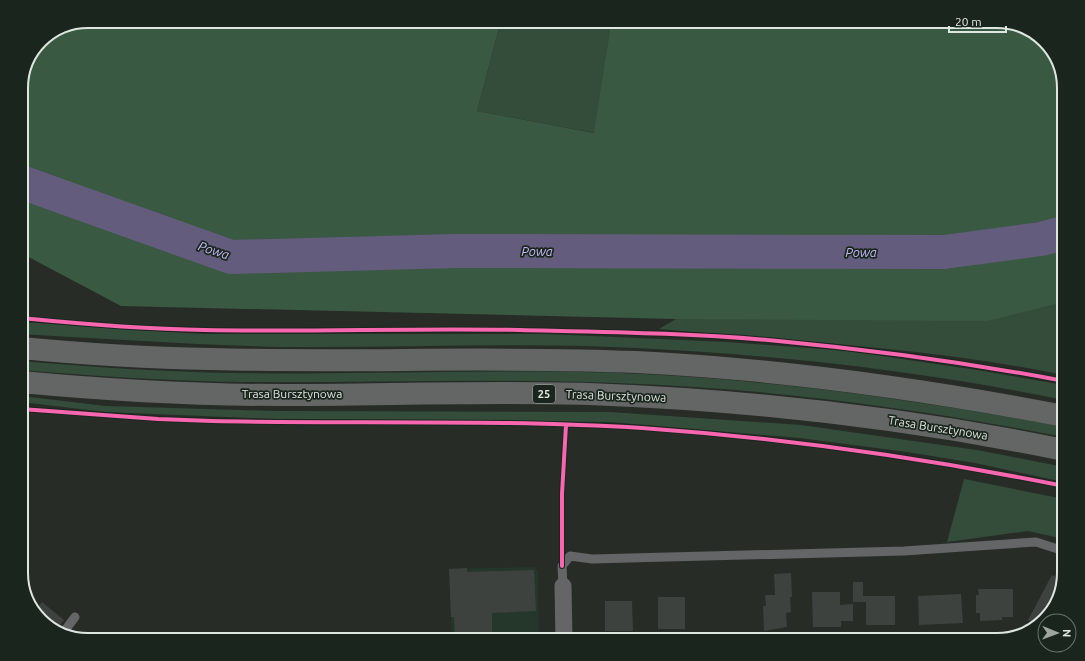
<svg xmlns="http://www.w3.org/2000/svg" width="1085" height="661" font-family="Ubuntu,sans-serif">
<rect width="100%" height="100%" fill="#272c27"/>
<!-- built -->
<path fill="#25362a" d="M534 567 538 571 539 640H452L449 569Z"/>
<!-- green -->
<path fill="#344d3a" d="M611 23 595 133 477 111 500 24Z
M1064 300V375C931 348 794 341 659 329L676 319Z
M21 322 203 334H546L727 342 848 351 977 370 1064 385V400C923 371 779 355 636 348 519 342 401 348 284 347 196 345 109 339 21 334Z
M21 361C93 367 164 372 236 373 364 375 492 369 620 373 769 379 918 400 1064 427V437C916 408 766 388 615 383 491 378 366 383 242 382 168 381 95 376 21 370Z
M21 396 106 406 277 411 610 412 801 425 977 450 1064 467V482L975 463 907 452 800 438 610 422 277 419 106 412 21 402Z
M964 479 1064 499V539L1028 531 947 542Z"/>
<!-- forest -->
<path fill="#3a5942" d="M996 21 1030 30 1055 55 1064 84V302L987 321 676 319 121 306 21 253V84L41 41 63 26 500 24 477 111 594 133 611 23Z"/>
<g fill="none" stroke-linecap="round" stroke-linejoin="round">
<!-- river -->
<path stroke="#635c7d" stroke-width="34" d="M21 182 231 257 455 251 944 252 1041 239 1064 233"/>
</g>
<!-- building -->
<path fill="#3d423e" d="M467 568V572L534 570 536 611 492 613V632H497V640H455L454 617H451L449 569Z
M791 573 792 597H790L791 612 786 613 787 627 764 631 763 606H766L765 595H775L774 574Z
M1052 575 1062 580 1055 606 1036 625 1028 620Z
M853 582H863V596H895V625H866V602H853Z
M978 589H1013V617H1002V620L980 621V613H976V595H979Z
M812 592H840V605L853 604V621H841V627H813Z
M961 594 963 623 919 625 918 596Z
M658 597H685V629H658Z
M605 601H632L633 631H605Z
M42 602 64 620 55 631 35 611Z"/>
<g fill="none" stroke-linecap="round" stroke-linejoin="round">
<!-- lane -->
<path stroke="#646566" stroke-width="9" d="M563 586 562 566 570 556 592 559 904 551 1036 542 1064 551
M63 633 75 617"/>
<!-- street -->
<path stroke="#646566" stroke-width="17" d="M563 586 564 640"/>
<!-- primary -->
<path stroke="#636665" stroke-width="22" d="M21 348C84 354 147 358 210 359 352 363 494 356 636 362 780 369 923 389 1064 416
M21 382C107 390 193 395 279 395 382 395 486 391 589 394 748 400 908 418 1064 450"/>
<!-- cycleway casing -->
<g stroke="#1a261d" stroke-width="6">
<path id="cycleway" d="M21 318C82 324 144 329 205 330 310 332 415 328 520 330 606 332 692 333 778 341 874 350 969 363 1064 381
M21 409 158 419 212 421C355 424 499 419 642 428 784 438 924 458 1064 486
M562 566V494L566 425"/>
</g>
<!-- cycleway -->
<use href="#cycleway" stroke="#f766af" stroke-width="4"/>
</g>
<g text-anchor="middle" stroke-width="3.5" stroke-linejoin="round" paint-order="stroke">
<!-- shield labels -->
<rect fill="#1a261d" stroke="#a3aca6" stroke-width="1" x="533" y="385" width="22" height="18" rx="3"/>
<g font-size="11" font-weight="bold" fill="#dee6e0">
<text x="544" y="398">25</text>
</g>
<!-- street labels -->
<g font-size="12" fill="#dee6e0" stroke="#1a261d">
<text x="292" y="398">Trasa Bursztynowa</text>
<text transform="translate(616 396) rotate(2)" y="4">Trasa Bursztynowa</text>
<text transform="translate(938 428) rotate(9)" y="4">Trasa Bursztynowa</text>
</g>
<!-- water labels -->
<g font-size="13" font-style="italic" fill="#c3b6f4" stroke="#1a261d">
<text transform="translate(214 250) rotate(18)" y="5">Powa</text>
<text x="537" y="256">Powa</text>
<text x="861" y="257">Powa</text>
</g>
</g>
<!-- crop -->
<path d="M0 0H1085V661H0ZM88 28H997A60 60 0 0 1 1057 88V573A60 60 0 0 1 997 633H88A60 60 0 0 1 28 573V88A60 60 0 0 1 88 28Z" fill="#1a261d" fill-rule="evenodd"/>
<path fill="none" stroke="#dee6e0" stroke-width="2" d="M88 28H997A60 60 0 0 1 1057 88V573A60 60 0 0 1 997 633H88A60 60 0 0 1 28 573V88A60 60 0 0 1 88 28Z"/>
<!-- north arrow -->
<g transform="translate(1057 633) rotate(91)"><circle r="19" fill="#1a261d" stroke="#68736b"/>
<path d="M0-3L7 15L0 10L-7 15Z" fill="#9ea59f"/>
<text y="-6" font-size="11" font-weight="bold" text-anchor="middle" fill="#dee6e0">N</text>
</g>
<!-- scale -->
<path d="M949 26v6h57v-6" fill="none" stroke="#dee6e0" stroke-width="2"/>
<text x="955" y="26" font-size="12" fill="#dee6e0" stroke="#1a261d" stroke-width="3" paint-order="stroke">20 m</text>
</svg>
